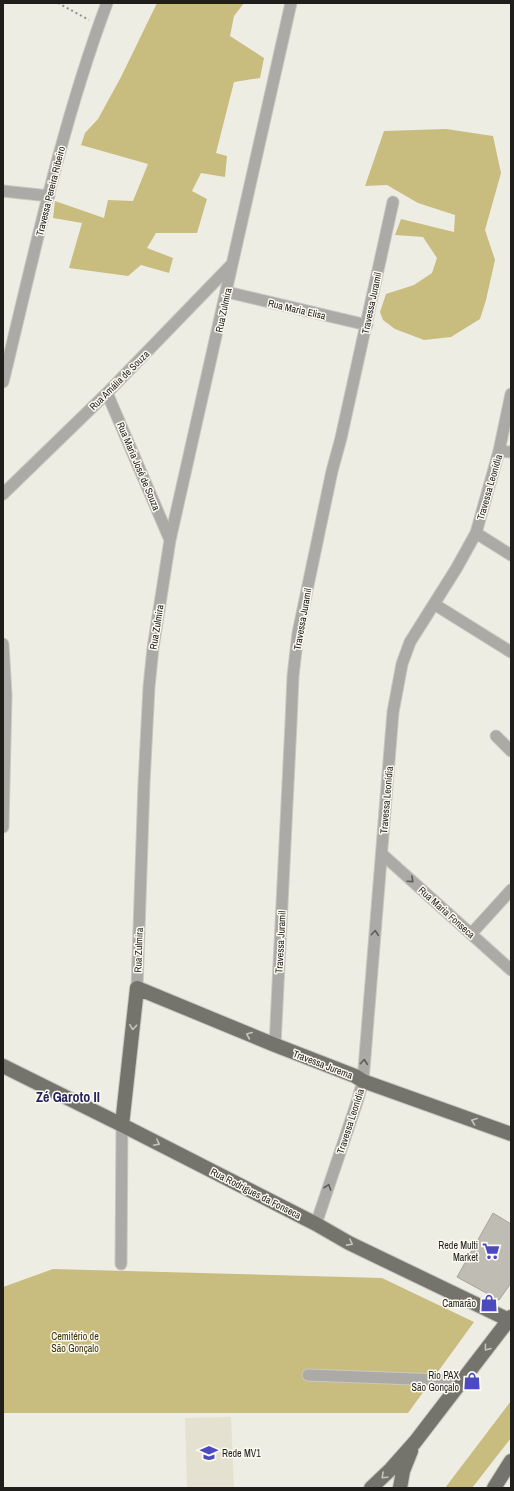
<svg xmlns="http://www.w3.org/2000/svg" width="514" height="1491" font-family="'Archivo Narrow',sans-serif">
<rect width="100%" height="100%" fill="#eeede4"/>
<!-- built -->
<path fill="#e4e1d1" d="M231 1417 234 1488H187L185 1418Z"/>
<!-- green -->
<path fill="#c9bc7f" d="M157 3H244L234 16 230 36 264 58 260 78 234 82 216 153 227 156 225 177 201 173 192 191 207 199 197 233H156L147 248 173 258 169 273 141 265 128 276 69 268 82 223 53 218 55 201 104 218 108 200 133 201 148 164 81 145 85 133 98 119 121 77Z
M446 129 493 136 501 173 485 230 495 260 486 300 480 319 451 337 424 340 395 329 383 320 380 312 386 294 414 285 432 273 437 258 423 237 395 235 401 219 454 232 455 215 418 203 387 185 365 186 384 131Z
M53 1269 382 1278 474 1322 408 1413H3V1287Z
M511 1401V1438L472 1488H445Z"/>
<!-- building -->
<path fill="#bebcb3" stroke="#a5a39b" d="M493 1213 511 1224V1283L499 1300 457 1277Z"/>
<g fill="none" stroke-linecap="round" stroke-linejoin="round">
<!-- minor casing -->
<g stroke="#c9c8c0" stroke-width="13">
<path id="minor" d="M3 191 49 196
M227 292 367 325
M3 382C34 255 61 126 107 3
M107 393 170 540
M499 451 511 452
M3 494 107 393 232 264
M476 533 511 555
M434 604 511 652
M3 644 6 695 3 827
M496 736 511 751
M382 854 511 970
M471 934 511 890
M137 988 144 783 149 687 153 648 170 540 291 3
M275 1045 291 723 293 676 298 633 332 471 341 438 393 202
M316 1224 357 1102 363 1081 393 712 402 664 410 642 456 569 476 533 499 451 511 394
M121 1264 122 1125
M308 1375 441 1380 459 1383"/>
</g>
<!-- major casing -->
<g stroke="#c9c8c0" stroke-width="16">
<path id="major" d="M3 1066 122 1125 316 1224 349 1243 509 1320
M122 1125 137 988 275 1045 355 1076 363 1081 511 1134
M371 1488 391 1469 415 1442 511 1317
M400 1488 403 1471 411 1451
M494 1488 511 1461"/>
</g>
<!-- path -->
<path stroke="#91908a" stroke-width="2" stroke-dasharray="2 3" stroke-linecap="butt" d="M58 3 89 20"/>
<!-- minor -->
<use href="#minor" stroke="#abaaa6" stroke-width="11"/>
<!-- major -->
<use href="#major" stroke="#74736c" stroke-width="14"/>
</g>
<!-- one-way arrows -->
<defs><path id="oneway-chevron" d="M-2-3.5L2.5 0L-2 3.5" fill="none" stroke-width="1.6" stroke-linecap="round" stroke-linejoin="round"/></defs>
<g stroke="#5e5d5a">
<use href="#oneway-chevron" transform="translate(411 880) rotate(42)"/>
<use href="#oneway-chevron" transform="translate(375 933) rotate(-85)"/>
<use href="#oneway-chevron" transform="translate(364 1062) rotate(-85)"/>
<use href="#oneway-chevron" transform="translate(328 1187) rotate(-71)"/>
</g>
<g stroke="#c6c4bc">
<use href="#oneway-chevron" transform="translate(133 1027) rotate(96)"/>
<use href="#oneway-chevron" transform="translate(249 1035) rotate(-157)"/>
<use href="#oneway-chevron" transform="translate(474 1121) rotate(-160)"/>
<use href="#oneway-chevron" transform="translate(157 1143) rotate(27)"/>
<use href="#oneway-chevron" transform="translate(350 1243) rotate(28)"/>
<use href="#oneway-chevron" transform="translate(487 1348) rotate(128)"/>
<use href="#oneway-chevron" transform="translate(384 1476) rotate(137)"/>
</g>
<!-- icons -->
<defs>
<g id="supermarket-bare" transform="scale(1.38)"><path d="M-6-5.5h2.5l.6 2H6L4.5 2H-2.5L-4.4-4H-6ZM-1.5 3.2a1.3 1.3 0 1 0 .1 0ZM3 3.2a1.3 1.3 0 1 0 .1 0Z" fill="#4c4ac0" stroke="#fcfaf1" stroke-width="2.5" paint-order="stroke"/></g>
<g id="shop-bare" transform="scale(1.38)"><path d="M-5-2.5h2.3a2.7 3.5 0 0 1 5.4 0H5L5.5 6h-11ZM-1.5-2.5h3a1.5 2.3 0 0 0-3 0Z" fill="#4c4ac0" stroke="#fcfaf1" stroke-width="2.5" paint-order="stroke"/></g>
<g id="school-bare" transform="scale(1.38)"><path d="M0-5L7-2L0 1L-7-2ZM-4 1L0 2.5L4 1V4Q0 6-4 4Z" fill="#4c4ac0" stroke="#fcfaf1" stroke-width="2.5" paint-order="stroke"/></g>
</defs>
<g fill-rule="evenodd">
<use href="#supermarket-bare" x="491" y="1251"/>
<use href="#shop-bare" x="489" y="1303"/>
<use href="#shop-bare" x="472" y="1381"/>
<use href="#school-bare" x="209" y="1453"/>
</g>
<g text-anchor="middle" stroke-width="3" stroke-linejoin="round" paint-order="stroke">
<!-- street labels -->
<g font-size="10" fill="#1f1e1b" stroke="#fcfaf1">
<text transform="translate(50 191) rotate(-76)" y="4">Travessa Pereira Ribeiro</text>
<text transform="translate(371 303) rotate(-78)" y="4">Travessa Juramil</text>
<text transform="translate(297 309) rotate(13)" y="4">Rua Maria Elisa</text>
<text transform="translate(223 310) rotate(-78)" y="4">Rua Zulmira</text>
<text transform="translate(119 380) rotate(-45)" y="4">Rua Amália de Souza</text>
<text transform="translate(139 466) rotate(67)" y="4">Rua Maria José de Souza</text>
<text transform="translate(489 487) rotate(-74)" y="4">Travessa Leonídia</text>
<text transform="translate(302 619) rotate(-80)" y="4">Travessa Juramil</text>
<text transform="translate(156 627) rotate(-81)" y="4">Rua Zulmira</text>
<text transform="translate(386 800) rotate(-85)" y="4">Travessa Leonídia</text>
<text transform="translate(447 912) rotate(42)" y="4">Rua Maria Fonseca</text>
<text transform="translate(280 942) rotate(-87)" y="4">Travessa Juramil</text>
<text transform="translate(138 950) rotate(-88)" y="4">Rua Zulmira</text>
<text transform="translate(323 1064) rotate(21)" y="4">Travessa Jurema</text>
<text transform="translate(350 1121) rotate(-72)" y="4">Travessa Leonídia</text>
<text transform="translate(256 1193) rotate(27)" y="4">Rua Rodrigues da Fonseca</text>
</g>
<!-- poi labels -->
<g font-size="10" fill="#1f1e1b" stroke="#fcfaf1" text-anchor="end">
<text x="478" y="1249">Rede Multi<tspan x="478" dy="12">Market</tspan></text>
<text x="476" y="1307">Camarão</text>
<text x="459" y="1379">Rio PAX<tspan x="459" dy="12">São Gonçalo</tspan></text>
<text x="222" y="1457" text-anchor="start">Rede MV1</text>
</g>
<!-- park labels -->
<g font-size="10" fill="#372f03" stroke="#fcfaf1">
<text x="75" y="1340">Cemitério de<tspan x="75" dy="12">São Gonçalo</tspan></text>
</g>
<!-- district labels -->
<g font-size="14" font-weight="bold" fill="#24255e" stroke="#fcfaf1">
<text x="68" y="1102">Zé Garoto II</text>
</g>
</g>
<!-- border -->
<rect width="514" height="1491" fill="none" stroke="#1f1e1b" stroke-width="8"/>
</svg>
